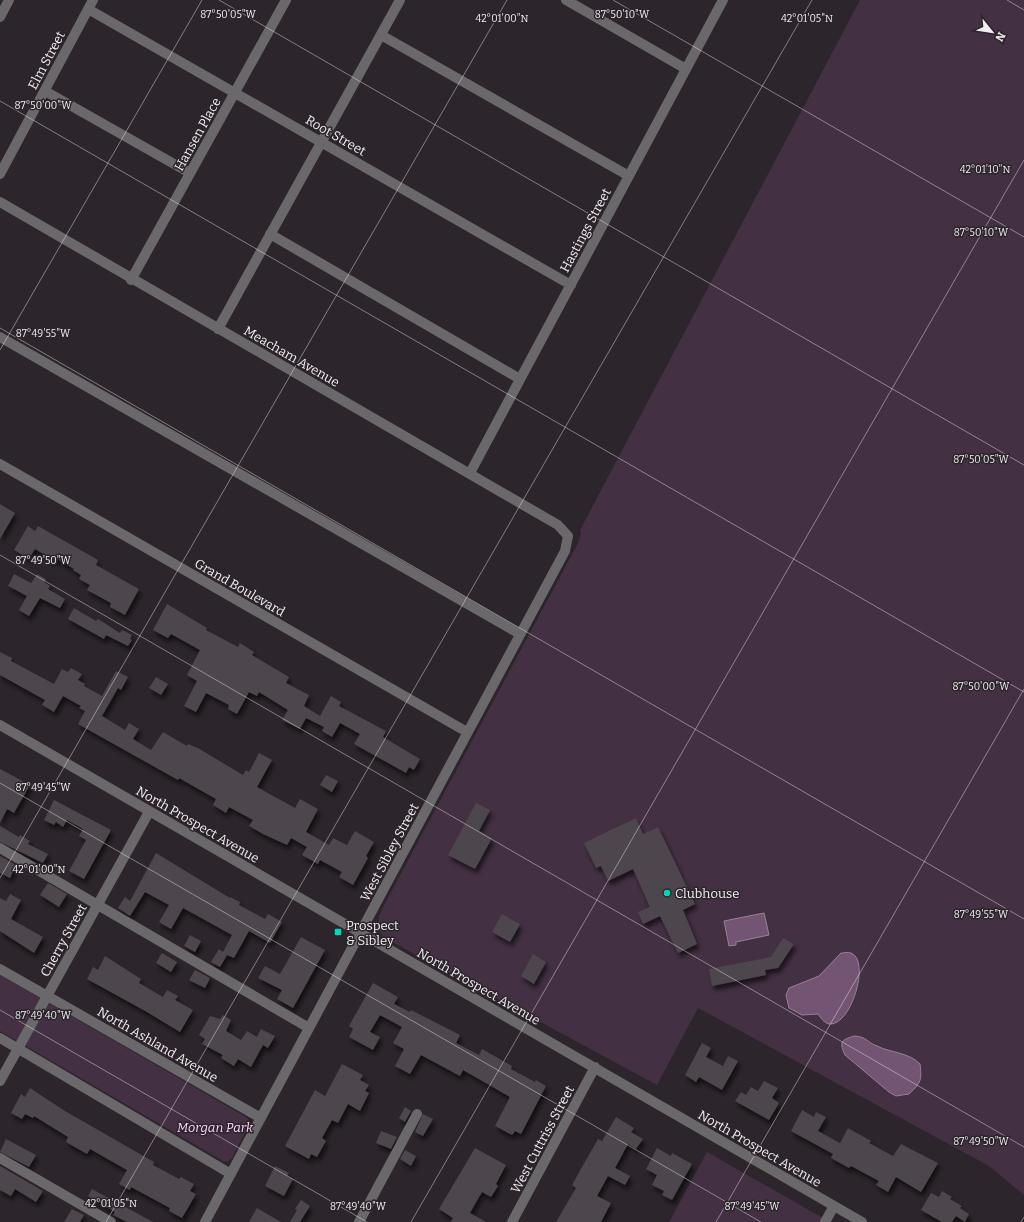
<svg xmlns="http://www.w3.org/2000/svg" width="1024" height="1222" font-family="Bitter,serif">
<defs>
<filter id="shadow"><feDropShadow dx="2.5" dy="4.5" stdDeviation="2" flood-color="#0009"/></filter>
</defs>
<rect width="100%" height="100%" fill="#2c252b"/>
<!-- green -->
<path fill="#433043" d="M860 0H1024V1195L989 1166 698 1008 657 1085 383 937C375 929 378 918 382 909L577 545 581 534 580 530Z
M0 975 246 1117 249 1120V1125L232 1158 227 1162 223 1161 0 1031Z
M707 1152 830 1222H669Z"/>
<!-- water -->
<path fill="#735472" stroke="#988298" d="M764 913 769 935 736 942V945L729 946 724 921Z
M841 953C844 953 848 952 851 953 871 960 851 1027 829 1024 824 1023 821 1018 818 1014L802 1015 789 1008 786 995 789 988 819 976Z
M854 1036C868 1037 866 1042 877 1046 891 1053 908 1052 920 1064 922 1080 921 1083 909 1094L896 1096 889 1092 845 1055C839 1042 841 1040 854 1036Z"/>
<!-- building -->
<path fill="#4d464d" filter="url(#shadow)" d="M0 504 15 513 0 539Z
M28 526 35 531 38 526 84 552 98 560 96 565 139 589 125 615 110 607 111 603 87 590 90 585 79 579 81 575 73 570 74 569 57 559 55 561 35 549 29 559 14 550Z
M14 574 31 583 37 574 46 579 44 582 50 586 48 589 65 599 60 608 40 598 29 616 19 610 27 596 8 586Z
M167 604 207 628 206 630 238 647 240 643 254 652 252 655 289 677 286 683 309 695 304 706 320 716 331 696 341 702 339 706 386 731 383 737 420 759 414 770 409 767 406 773 354 744 360 734 340 723 332 737 322 731 324 727 306 718 300 729 282 720 288 710 259 692 257 696 249 692 237 714 228 709 229 705 206 693 196 712 184 706 197 681 187 675 200 650 171 634 168 638 153 630Z
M74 608 96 621 98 619 120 633 122 630 132 635 130 639 132 640 128 646 106 635 104 639 68 619Z
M0 652 12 658 11 661 54 684 62 669 68 672 71 668 82 674 78 680 85 684 84 686 102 696 116 671 128 677 121 690 118 688 102 716 125 730 129 723 139 729 133 739 151 750 163 732 187 746 188 744 198 748 243 775 246 770 249 772 259 753 272 760 257 787 295 808 300 799 318 809 306 832 329 845 333 838 347 845 355 831 374 842 366 856 368 858 353 885 339 877 342 872 320 860 318 864 302 855 307 847 291 838 287 845 263 834 249 826 253 820 229 807 226 813 213 805 216 799 179 778 178 780 78 724 85 711 79 708 81 706 63 696 54 712 42 705 45 700 0 675Z
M156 677 168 684 161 695 149 688Z
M0 769 30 785 14 813 7 809 0 823Z
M326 775 338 781 332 792 320 785Z
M54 800 111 830 84 879 69 871 86 840 79 836 83 829 67 820 63 827 56 822 54 825 44 820Z
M476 803 490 810 479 831 492 838 475 869 448 855Z
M636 818 643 834 658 827 695 904 683 910 697 944 678 953 660 916 643 924 638 912 650 907 633 869 608 881 601 866 596 868 584 843Z
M0 826 19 837 20 835 30 841 28 844 48 854 43 863 0 842Z
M156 853 230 898V897L240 902 239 905 265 919 268 914 282 922 270 943 249 931 234 958 227 955 220 967 211 962 219 949 223 952 232 935 183 908 171 929 159 922 169 905 145 892 130 916 118 908 125 897 130 901Z
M0 856 16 865 10 878 0 873Z
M48 883 67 894 59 907 40 895Z
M10 894 21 900 11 919 43 937 34 953 0 931V898L6 901Z
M502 914 520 924 510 942 492 932Z
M190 935 201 941 195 952 184 946Z
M301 937 325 950 293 1008 277 999 282 990 258 978 265 966 280 974Z
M783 938 794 944 778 968 765 970 766 975 712 986 709 969 771 957Z
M162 953 177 962 171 972 156 963Z
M533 954 546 962 534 984 521 976Z
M105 956 141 979 139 983 163 997 167 990 178 996 175 1000 193 1010 180 1032 147 1012 87 979 93 967 98 970Z
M195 970 210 978 205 988 189 980Z
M373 983 398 997 394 1004 410 1012 411 1010 460 1035 456 1043 479 1055 482 1049 512 1066 511 1069 535 1082 536 1080 546 1086 521 1134 515 1131 512 1135 495 1126 510 1097 463 1070 460 1076 421 1055 410 1074 395 1066 404 1049 393 1043 402 1027 380 1015 370 1032 380 1037 373 1050 349 1037 353 1029 349 1026Z
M223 1015 231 1020 226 1031 241 1040 247 1031 257 1037 261 1029 275 1036 268 1048 263 1045 251 1067 238 1059 234 1066 221 1058 223 1055 202 1044 205 1039 199 1035 210 1016 220 1019Z
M702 1043 711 1048 706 1057 723 1066 728 1056 738 1061 722 1090 699 1077 696 1082 685 1075Z
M342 1064 363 1075 360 1080 369 1085 365 1091 369 1093 360 1111 348 1104 338 1123 332 1120 322 1138 326 1141 317 1157 311 1154 309 1159 285 1146 315 1090 325 1096Z
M764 1081 778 1088 772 1098 779 1103 769 1120 735 1101 741 1092 746 1095 751 1087 758 1091Z
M30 1088 65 1111 154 1162 153 1165 179 1179 181 1177 194 1184 190 1191 196 1194 182 1218 169 1211 170 1208 131 1187 130 1190 119 1184 127 1170 90 1149 87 1154 66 1142 68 1137 34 1116 33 1118 25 1114 22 1119 11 1113 21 1094 25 1097Z
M405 1107 411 1111 405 1122 399 1118Z
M802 1110 814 1117 816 1112 826 1117 818 1131 840 1143 848 1128 871 1141 869 1143 893 1156 901 1144 938 1163 921 1192 896 1177 888 1192 876 1185 879 1181 851 1166 849 1168 831 1158 833 1154 791 1131Z
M423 1114 433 1119 423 1136 415 1132Z
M616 1117 634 1128 631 1132 643 1139 636 1149 628 1144 615 1168 630 1176 625 1185 608 1176 597 1196 611 1203 601 1222H556L576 1188 572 1185 582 1167 598 1139 602 1141Z
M381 1131 397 1137 391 1149 376 1143Z
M6 1139 36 1155 29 1167 0 1152Z
M475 1148 506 1165 496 1184 498 1186 491 1197 482 1192 470 1213 486 1222H451L453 1218 439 1209Z
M657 1148 671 1156 672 1153 692 1164 672 1200 662 1195 664 1191 652 1185 657 1175 646 1169Z
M405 1150 416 1156 411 1166 400 1159Z
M0 1166 43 1191 36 1202 15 1189 11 1196 0 1190Z
M275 1166 289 1173 287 1176 293 1179 284 1196 265 1186Z
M92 1189 153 1222H127L113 1215 115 1212 88 1196Z
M942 1191 952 1197 950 1199 962 1206 960 1208 969 1214 965 1222 956 1216 952 1222H942L921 1210 931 1193 939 1197Z
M301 1200 310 1206 300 1222H290L297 1210 295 1209Z
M257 1208 281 1222H249Z
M72 1209 84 1215 80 1222H64Z"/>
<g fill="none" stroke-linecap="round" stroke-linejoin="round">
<!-- minor -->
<path stroke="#6b686b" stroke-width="10" d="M566 0 686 69
M88 9 571 285
M0 17 9 0
M381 35 629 176
M45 91 190 173
M0 174 93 0
M0 202C185 311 373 416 558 525L568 536 565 551 205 1222
M270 234 520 379
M131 280 286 0
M218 329 400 0
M0 337 520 634
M0 464 467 732
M470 473 723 0
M0 725 862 1222
M0 848 309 1028
M0 969 261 1118
M0 1038 231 1174
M0 1081 149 812
M0 1158 111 1222
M359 1222 417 1114
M512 1222 595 1067
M825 1222 834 1206"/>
</g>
<!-- ticks -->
<path fill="none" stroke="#f0ecf0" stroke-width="1" stroke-opacity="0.45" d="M219 0 1024 465M613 0 1024 237M1007 0 1024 10M0 101 1024 692M0 328 1024 919M0 350 202 0M0 555 1024 1147M0 783 761 1222M0 878 507 0M0 1010 367 1222M106 1222 812 0M411 1222 1024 160M716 1222 1024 689M1021 1222 1024 1217"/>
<!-- markers -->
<g fill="#02d5b6" stroke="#2c252b" stroke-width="1.5">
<circle cx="667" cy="893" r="4"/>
<rect x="334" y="928" width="8" height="8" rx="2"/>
</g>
<g text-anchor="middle" stroke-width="3" stroke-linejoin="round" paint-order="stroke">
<!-- street labels -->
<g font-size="13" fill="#f0ecf0" stroke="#2c252b">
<text transform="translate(46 60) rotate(-62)" y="5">Elm Street</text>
<text transform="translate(197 134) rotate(-61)" y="5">Hansen Place</text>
<text transform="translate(336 135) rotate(30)" y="5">Root Street</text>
<text transform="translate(585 230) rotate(-62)" y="5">Hastings Street</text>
<text transform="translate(292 356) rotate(30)" y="5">Meacham Avenue</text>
<text transform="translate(240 587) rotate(30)" y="5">Grand Boulevard</text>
<text transform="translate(198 824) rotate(30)" y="5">North Prospect Avenue</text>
<text transform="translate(389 852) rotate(-62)" y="5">West Sibley Street</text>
<text transform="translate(63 940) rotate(-61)" y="5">Cherry Street</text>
<text transform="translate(479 986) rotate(30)" y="5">North Prospect Avenue</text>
<text transform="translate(158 1044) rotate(30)" y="5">North Ashland Avenue</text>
<text transform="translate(542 1139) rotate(-62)" y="5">West Cuttriss Street</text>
<text transform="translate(760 1148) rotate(30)" y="5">North Prospect Avenue</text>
</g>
<!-- poi labels -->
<g font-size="13" fill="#f0ecf0" stroke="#2c252b" text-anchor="start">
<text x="675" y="898">Clubhouse</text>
<text x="346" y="930">Prospect<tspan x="346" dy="15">&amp; Sibley</tspan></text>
</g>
<!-- park labels -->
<g font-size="13" font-style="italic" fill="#fed3fd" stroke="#2c252b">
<text x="215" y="1132">Morgan Park</text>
</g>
</g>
<g font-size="10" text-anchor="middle" fill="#f0ecf0" stroke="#2c252b" stroke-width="3" stroke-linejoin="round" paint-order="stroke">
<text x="228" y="18">87°50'05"W</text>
<text x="622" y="18">87°50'10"W</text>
<text x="502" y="22">42°01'00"N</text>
<text x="807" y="22">42°01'05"N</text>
<text x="43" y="109">87°50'00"W</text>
<text x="985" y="173">42°01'10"N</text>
<text x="981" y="236">87°50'10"W</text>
<text x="43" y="337">87°49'55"W</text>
<text x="981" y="463">87°50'05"W</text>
<text x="43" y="564">87°49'50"W</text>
<text x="981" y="690">87°50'00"W</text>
<text x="43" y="791">87°49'45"W</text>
<text x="39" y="873">42°01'00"N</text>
<text x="981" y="918">87°49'55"W</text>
<text x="43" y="1019">87°49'40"W</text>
<text x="981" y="1145">87°49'50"W</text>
<text x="111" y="1207">42°01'05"N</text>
<text x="358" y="1210">87°49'40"W</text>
<text x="752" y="1210">87°49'45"W</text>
</g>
<!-- north arrow -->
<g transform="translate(992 32) rotate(120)" stroke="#2c252b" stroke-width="3" paint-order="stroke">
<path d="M0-3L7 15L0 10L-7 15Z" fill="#f0ecf0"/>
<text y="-6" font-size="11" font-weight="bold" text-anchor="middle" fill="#f0ecf0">N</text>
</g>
</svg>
